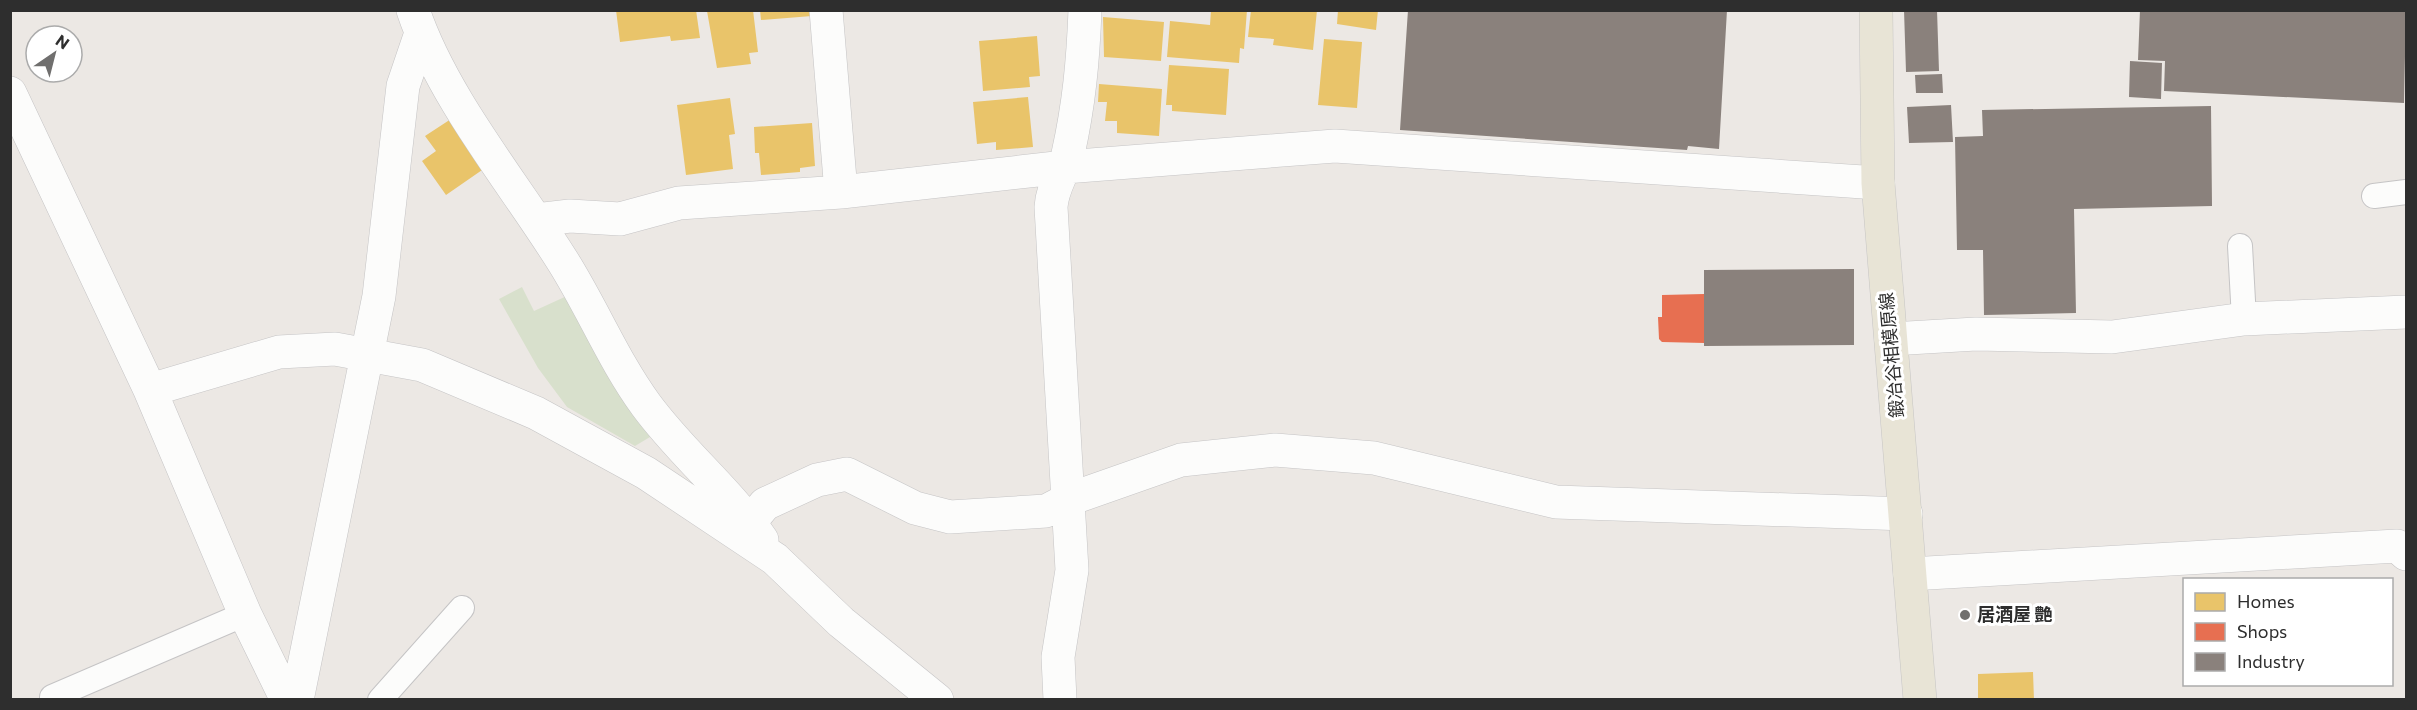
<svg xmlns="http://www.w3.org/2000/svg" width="2417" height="710" font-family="Commissioner,'Noto Sans JP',sans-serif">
<rect width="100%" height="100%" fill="#ece8e4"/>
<!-- cemetery -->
<path fill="#d8e0cc" d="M522 287 534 311 569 295 650 437 635 446 567 407 538 368 499 299Z"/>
<!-- homes -->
<path fill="#e9c46a" d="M616 10H696L700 38 671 41 670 36 620 42Z
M753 10 758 52 749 53 751 64 717 68 707 11Z
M760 10H811L812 16 761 20Z
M1211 10H1247L1244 49 1240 48 1239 63 1167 57 1170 21 1210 25Z
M1251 10H1317L1313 50 1273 45 1274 39 1248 37Z
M1338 10H1378L1376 30 1337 24Z
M1103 17 1164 22 1161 61 1104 57Z
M1037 36 1040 76 1029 77 1030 87 983 91 979 41Z
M1324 39 1362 42 1357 108 1318 105Z
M1169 65 1229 69 1226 115 1172 111V105H1166Z
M1099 84 1162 89 1159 136 1117 133V121H1105L1107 102H1098Z
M1028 97 1033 147 996 150V142L977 144 973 102Z
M730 98 735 134 729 135 733 169 686 175 677 105Z
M451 119 485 168 446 195 422 161 436 151 425 136Z
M812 123 815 166 800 168V172L761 175 759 153H755L754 127Z
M2033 672 2034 700H1978V674Z"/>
<!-- shops -->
<path fill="#e76f51" d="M1704 294 1705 343 1662 342 1659 339 1658 317H1662V295Z"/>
<!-- industry -->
<path fill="#8a817c" d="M1408 10H1727L1719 149 1688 146 1687 150 1400 130Z
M1904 10H1937L1939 71 1906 72Z
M2140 10H2406L2404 103 2164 91 2165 61 2138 60Z
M2130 61 2162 63 2161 99 2129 97Z
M1942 74 1943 93H1916L1915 75Z
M1951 105 1953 142 1909 143 1907 107Z
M2211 106 2212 206 2074 209 2076 313 1984 315 1983 250H1957L1955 137 1983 136 1982 110Z
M1854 269V345L1704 346V270Z"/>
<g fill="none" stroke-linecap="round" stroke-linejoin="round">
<!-- lane casing -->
<g stroke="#c5c4c5" stroke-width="26">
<path id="lane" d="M2374 196 2406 192
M2240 246 2244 319
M53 700 52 697 245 614
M380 700 462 608"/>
</g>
<!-- street casing -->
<g stroke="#c5c4c5" stroke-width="34">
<path id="street" d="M413 10C442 97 513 182 562 260 592 307 613 360 646 405 682 454 728 490 762 540
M826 10 841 192
M10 93 150 390 245 614 287 700
M536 220 570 216 620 219 679 203 841 192 1065 167 1335 146 1878 183
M1891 339 1976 334 2112 337 2244 319 2406 312
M150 390 279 352 335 349 422 365 536 413 646 473 775 559 841 622 937 700
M750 522 765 504 817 480 847 474 915 508 950 517 1046 511 1067 500 1181 460 1275 450 1374 458 1556 502 1906 514
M1910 574 2397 546 2406 554
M297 700 379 296 403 86 421 33
M1060 700 1058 657 1072 570 1051 207C1052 187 1064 173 1068 154 1079 104 1083 62 1085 10"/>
</g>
<!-- primary casing -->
<g stroke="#c6c5c4" stroke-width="34">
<path id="primary" d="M1876 10 1878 183 1920 700"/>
</g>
<!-- lane -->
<use href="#lane" stroke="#fcfcfb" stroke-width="24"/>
<!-- street -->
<use href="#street" stroke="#fcfcfb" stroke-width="33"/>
<!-- primary -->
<use href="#primary" stroke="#e8e4d6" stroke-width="33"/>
</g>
<!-- markers -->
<circle fill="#706f6e" stroke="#fff" stroke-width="2" cx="1965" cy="615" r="6"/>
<g text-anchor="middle" stroke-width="6" stroke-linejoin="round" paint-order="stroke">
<!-- street labels -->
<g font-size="18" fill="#2e2e2e" stroke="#fff">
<text transform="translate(1892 355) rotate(-95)" y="6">鍛冶谷相模原線</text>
</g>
<!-- poi labels -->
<g font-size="18" font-weight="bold" fill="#2e2e2e" stroke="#fff" text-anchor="start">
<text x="1977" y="621">居酒屋 艶</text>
</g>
</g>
<!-- border -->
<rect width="2417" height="710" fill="none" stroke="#2e2e2e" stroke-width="24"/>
<!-- legend -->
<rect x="2183" y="578" width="210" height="108" fill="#ffffff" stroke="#ababab" stroke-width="1.5"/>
<rect x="2195" y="593" width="30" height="18" fill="#e9c46a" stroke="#ababab" stroke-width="1.5"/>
<text x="2237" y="608" font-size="18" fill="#2e2e2e">Homes</text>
<rect x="2195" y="623" width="30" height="18" fill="#e76f51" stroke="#ababab" stroke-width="1.5"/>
<text x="2237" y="638" font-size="18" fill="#2e2e2e">Shops</text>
<rect x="2195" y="653" width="30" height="18" fill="#8a817c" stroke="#ababab" stroke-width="1.5"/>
<text x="2237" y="668" font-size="18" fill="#2e2e2e">Industry</text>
<!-- north arrow -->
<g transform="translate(54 54) rotate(35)"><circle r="28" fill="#ffffff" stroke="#ababab" stroke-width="1.5"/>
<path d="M0-4.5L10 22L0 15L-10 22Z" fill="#706f6e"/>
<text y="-9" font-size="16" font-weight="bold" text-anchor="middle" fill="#2e2e2e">N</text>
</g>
</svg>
